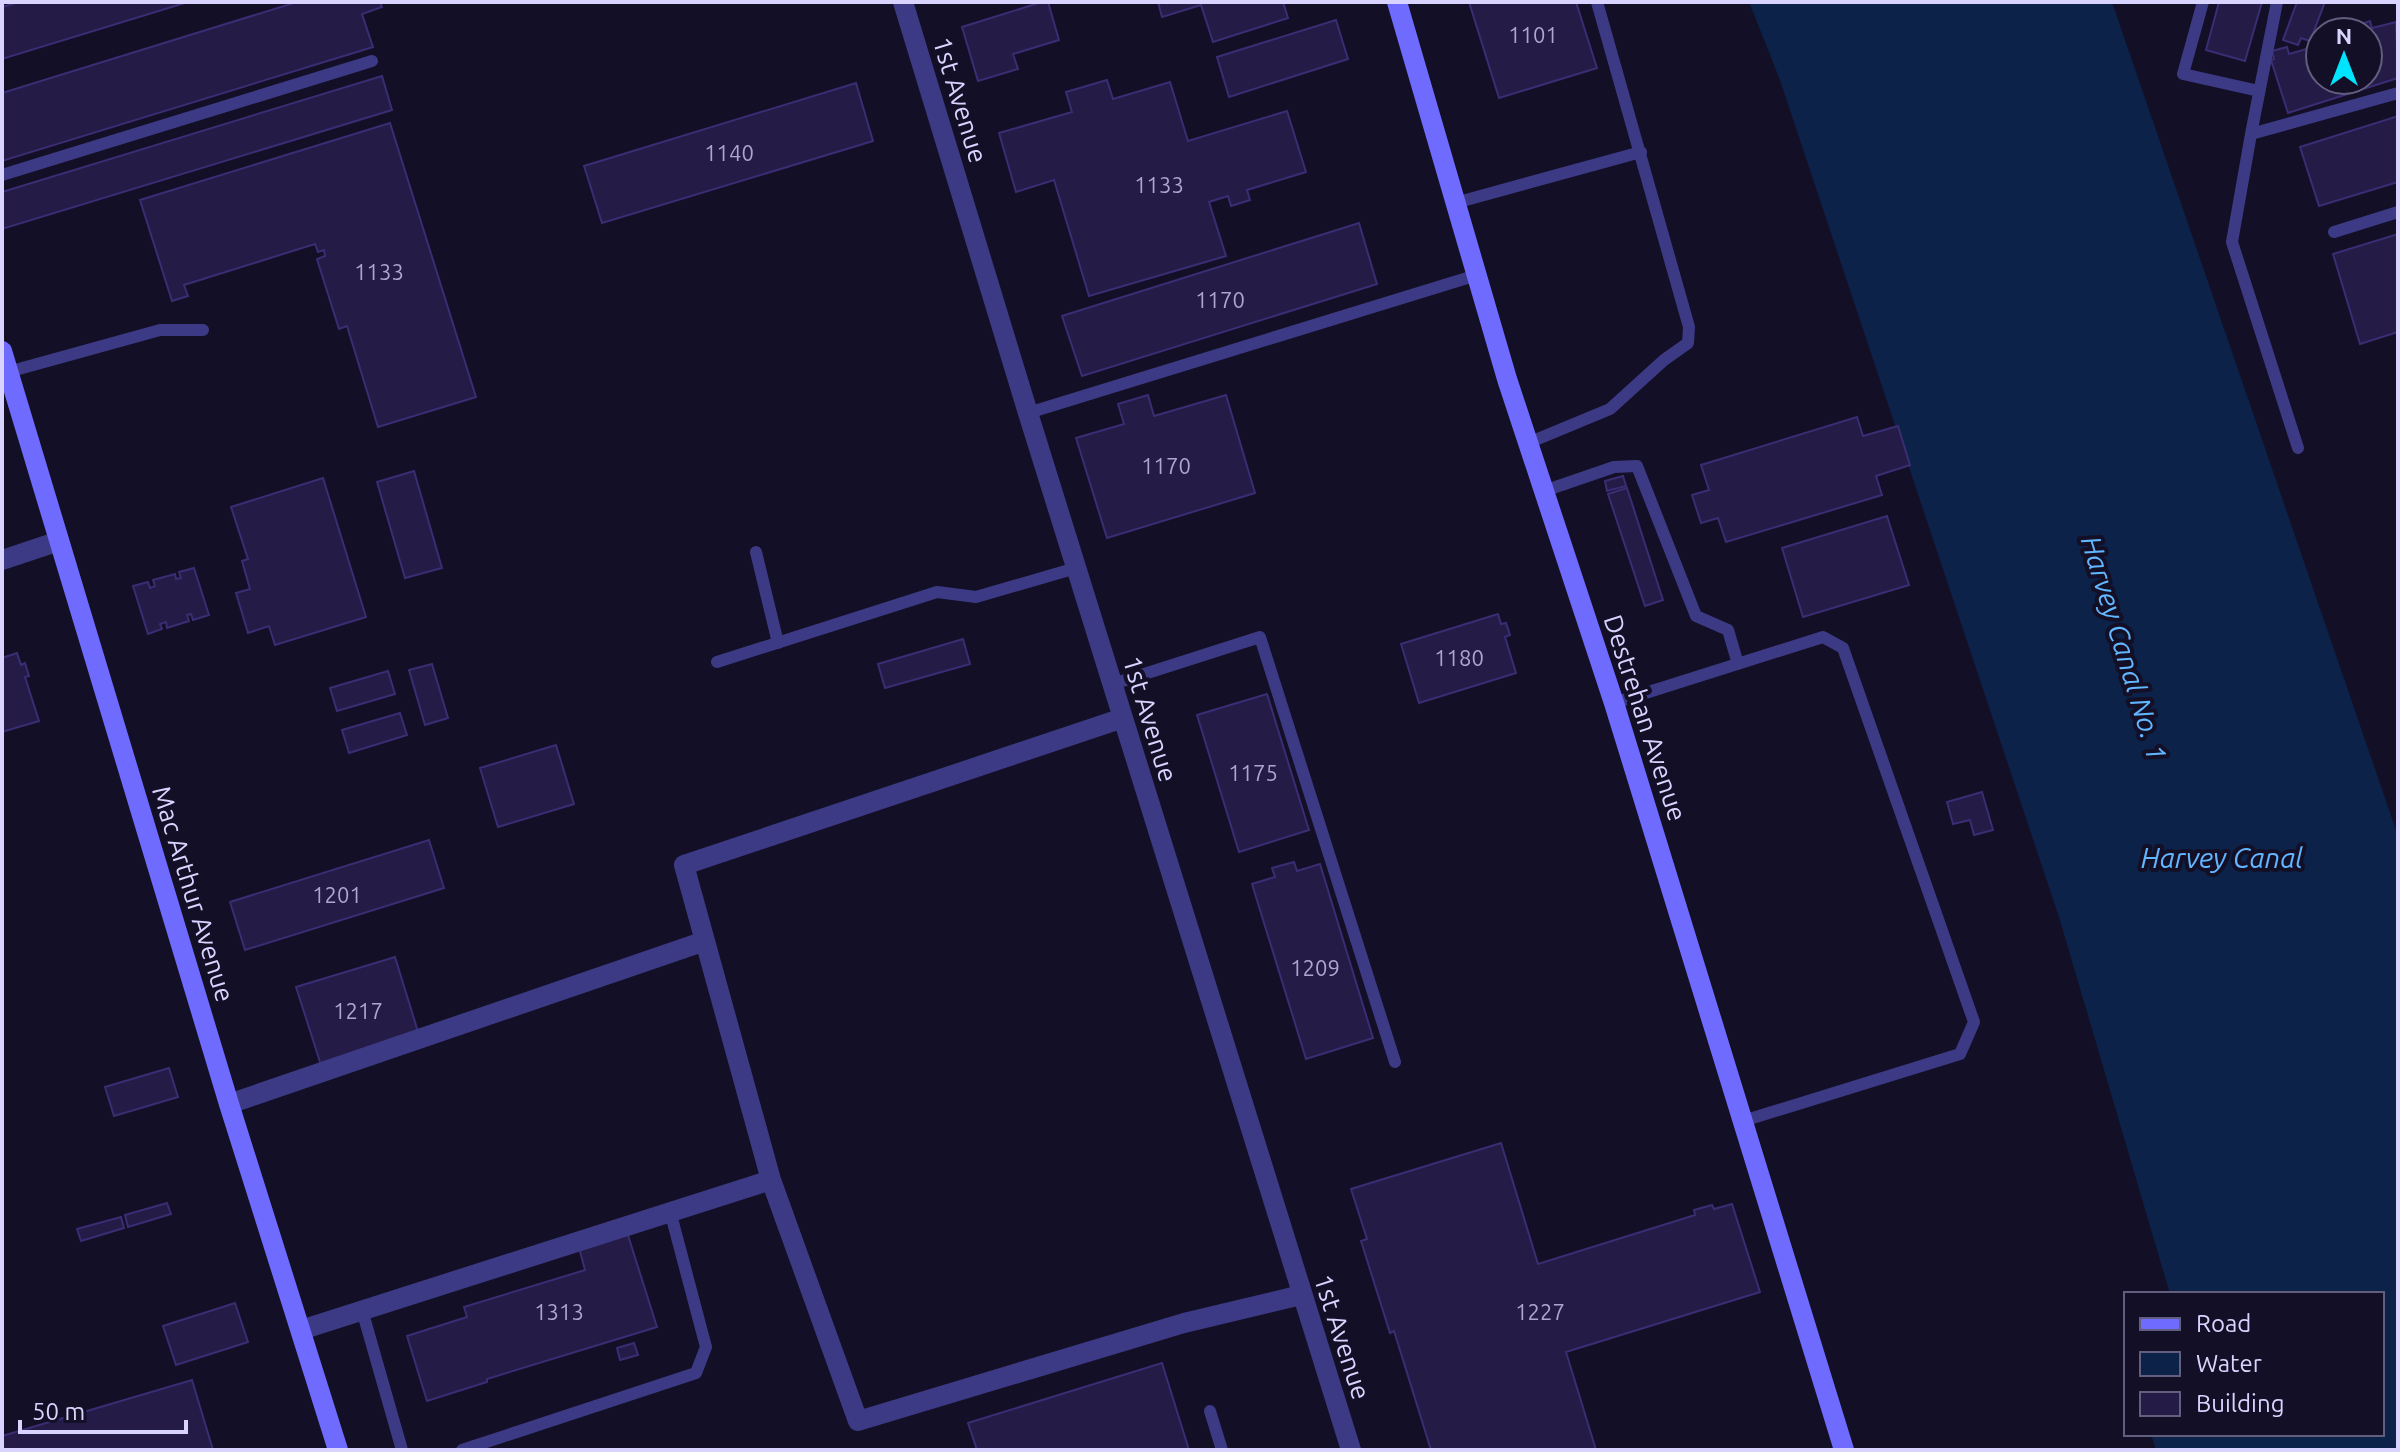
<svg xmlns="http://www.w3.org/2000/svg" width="2400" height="1452" font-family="Ubuntu,sans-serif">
<rect width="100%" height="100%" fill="#130f26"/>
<!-- water -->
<path fill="#0c2248" d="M1749 2H2112L2398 836V1450H2156L2151 1434H2382V1294H2170L2059 917 1780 80Z"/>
<!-- building -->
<path fill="#241b47" stroke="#3b2d73" stroke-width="2" d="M19 2H188L2 59V7Z
M297 2H380L382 7 362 14 373 47 2 161V93Z
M1042 2H1048L1059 40 1013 54 1018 69 978 81 962 27Z
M1158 2H1283L1288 18 1213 42 1201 5 1162 17Z
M1469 2H1576L1597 68 1499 98Z
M2219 2H2262L2245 61 2206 50Z
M2297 2H2325L2310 41 2301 38 2298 45 2283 40Z
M1336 20 1348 59 1229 97 1217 57Z
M2370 21 2372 28 2396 22 2398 78 2288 113 2271 60 2274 59 2272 51 2287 47 2289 54 2320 45V80H2368V32H2337Z
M382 76 392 110 2 229V192Z
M1107 80 1113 99 1170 82 1188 141 1287 111 1306 172 1247 190 1250 200 1231 206 1228 196 1209 202 1226 256 1089 296 1054 180 1016 192 999 133 1072 112 1066 92Z
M856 83 873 141 602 223 584 166Z
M2398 116V182L2319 206 2300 147Z
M390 123 476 397 378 427 347 326 339 329 317 259 325 256 324 250 318 252 315 244 184 285 188 296 172 301 140 200Z
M1359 223 1377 284 1082 376 1062 316Z
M2398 234V332L2360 344 2333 254Z
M1148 395 1154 416 1226 395 1255 493 1107 538 1076 438 1124 424 1118 404Z
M1857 417 1863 436 1898 426 1910 465 1876 476 1882 495 1726 542 1718 518 1701 523 1692 495 1709 490 1701 465Z
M414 471 442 568 405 578 377 482Z
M1623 476 1626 486 1607 491 1605 481Z
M323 478 366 617 275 645 269 626 248 633 236 593 250 589 242 561 248 559 231 507Z
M1627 488 1663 600 1645 606 1608 494Z
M1887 516 1909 585 1803 617 1782 548Z
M194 568 209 615 193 620 191 614 187 615 189 621 167 628 166 622 160 624 162 629 148 634 133 586 148 582 150 588 155 586 153 580 175 574 176 579 181 578 179 572Z
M1498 614 1501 624 1506 623 1510 635 1505 637 1516 673 1419 703 1401 644Z
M963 639 970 664 885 688 878 664Z
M17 653 21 665 25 663 29 676 25 677 39 721 2 732V658Z
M432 664 448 718 425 725 409 670Z
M388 671 395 694 337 711 330 688Z
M1267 694 1309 830 1239 852 1197 715Z
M400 713 407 735 349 753 342 730Z
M556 745 574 804 498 827 480 768Z
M1982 792 1993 830 1974 835 1970 820 1953 824 1947 802Z
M429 840 444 888 245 950 230 902Z
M1294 862 1297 871 1320 864 1373 1038 1306 1059 1252 884 1275 877 1272 868Z
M395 957 419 1035 321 1065 296 987Z
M169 1068 178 1097 114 1116 105 1087Z
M1501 1143 1538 1264 1695 1215 1694 1210 1712 1205 1714 1209 1732 1204 1760 1292 1566 1352 1596 1450H1431L1394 1331 1390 1333 1361 1241 1367 1239 1351 1189Z
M167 1203 171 1214 128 1227 125 1215Z
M121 1217 124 1228 81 1241 77 1229Z
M626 1229 657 1327 487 1379V1382L427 1401 407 1336 467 1317 464 1307 585 1270 578 1244Z
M235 1303 248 1342 176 1365 163 1326Z
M634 1343 638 1355 620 1360 617 1348Z
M1162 1363 1189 1450H977L968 1423Z
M192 1380 213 1450H2V1436Z"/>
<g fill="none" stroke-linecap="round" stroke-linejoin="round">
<!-- lane -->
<path stroke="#3d3a85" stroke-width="12" d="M2203 2 2183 74 2259 91
M2277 2 2251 134 2398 93
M2251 134 2232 242 2298 448
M2 175 372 61
M1455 203 1641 152
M2334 232 2398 212
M8 372 160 330H203
M1028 413 1477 275
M1528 443 1610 409 1664 360 1688 343 1689 327 1597 2
M1544 491 1614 467 1637 466 1696 616 1728 630 1738 664
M756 552 778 643
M717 662 937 592 976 597 1076 568
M1113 684 1260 637 1395 1062
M1614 703 1823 637 1843 648 1974 1022 1960 1054 1743 1121
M362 1310 402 1450
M1210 1411 1222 1450
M462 1450 696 1373 706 1347 670 1211"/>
<!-- street -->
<path stroke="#3d3a85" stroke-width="20" d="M903 2 1028 413 1351 1450
M2 560 59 541
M1123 718 684 865 771 1180 858 1421 1184 1323 1301 1295
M229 1104 705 941
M301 1330 771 1180"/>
<!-- secondary -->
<path stroke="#6f6bff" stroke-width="20" d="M1397 2 1507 379 1614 703 1844 1450
M2 351 229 1104 338 1450"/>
</g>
<g text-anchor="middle" stroke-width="8" stroke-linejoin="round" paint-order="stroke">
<!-- number labels -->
<g font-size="22" fill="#aca6d1">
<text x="1533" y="43">1101</text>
<text x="729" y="161">1140</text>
<text x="1159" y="193">1133</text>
<text x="379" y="280">1133</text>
<text x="1220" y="308">1170</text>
<text x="1166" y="474">1170</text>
<text x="1459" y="666">1180</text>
<text x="1253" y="781">1175</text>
<text x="337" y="903">1201</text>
<text x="1315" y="976">1209</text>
<text x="358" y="1019">1217</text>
<text x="559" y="1320">1313</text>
<text x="1540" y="1320">1227</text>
</g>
<!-- street labels -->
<g font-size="26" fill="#d9d4ff" stroke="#130f26">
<text transform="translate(960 100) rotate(73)" y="9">1st Avenue</text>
<text transform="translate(1645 718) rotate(72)" y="9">Destrehan Avenue</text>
<text transform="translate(1150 719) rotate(73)" y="9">1st Avenue</text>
<text transform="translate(193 894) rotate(73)" y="9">Mac Arthur Avenue</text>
<text transform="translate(1342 1337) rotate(72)" y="9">1st Avenue</text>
</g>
<!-- water labels -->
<g font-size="28" font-style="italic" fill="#62b6ff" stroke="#130f26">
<text transform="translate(2124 648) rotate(73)" y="10">Harvey Canal No. 1</text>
<text x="2222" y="868">Harvey Canal</text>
</g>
</g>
<!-- border -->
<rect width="2400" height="1452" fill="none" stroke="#d9d4ff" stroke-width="8"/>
<!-- legend -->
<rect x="2124" y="1292" width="260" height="144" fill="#130f26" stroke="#625e7d" stroke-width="2"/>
<rect x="2140" y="1318" width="40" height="12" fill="#6f6bff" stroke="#625e7d" stroke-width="2"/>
<text x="2196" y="1332" font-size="24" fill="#d9d4ff">Road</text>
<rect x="2140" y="1352" width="40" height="24" fill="#0c2248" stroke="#625e7d" stroke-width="2"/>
<text x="2196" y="1372" font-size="24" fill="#d9d4ff">Water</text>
<rect x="2140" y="1392" width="40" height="24" fill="#241b47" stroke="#625e7d" stroke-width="2"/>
<text x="2196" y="1412" font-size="24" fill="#d9d4ff">Building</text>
<!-- north arrow -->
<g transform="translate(2344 56)"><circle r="38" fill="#130f26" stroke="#625e7d" stroke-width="2"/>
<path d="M0-6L14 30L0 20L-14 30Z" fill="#00e5ff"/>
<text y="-12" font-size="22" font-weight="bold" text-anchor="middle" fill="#d9d4ff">N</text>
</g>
<!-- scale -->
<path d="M20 1420v12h166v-12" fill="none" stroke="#d9d4ff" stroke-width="4"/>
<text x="32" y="1420" font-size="24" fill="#d9d4ff" stroke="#130f26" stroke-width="6" paint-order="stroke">50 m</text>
</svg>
